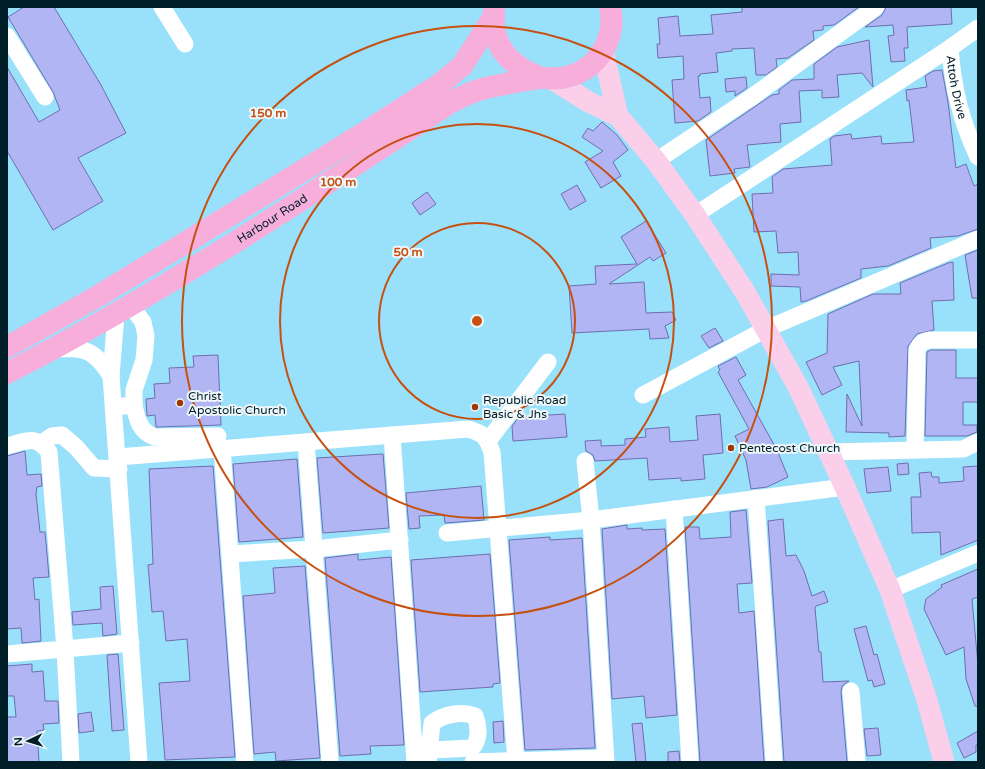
<svg xmlns="http://www.w3.org/2000/svg" width="985" height="769" font-family="'Varela Round',sans-serif">
<rect width="100%" height="100%" fill="#99e1fa"/>
<!-- building -->
<path fill="#b2b5f4" stroke="#6d6eaf" d="M24 7H54L101 85 126 133 78 158 103 201 53 230 7 151V67L39 122 60 110 53 92 8 17Z
M742 7H859L834 25 823 26V30L813 31 814 40 788 58 776 59 777 67 766 75H756L754 48 732 49V51L716 53 718 72 700 74V76H698L700 98 710 97 711 112 698 121 675 123 672 80 684 79 683 56 658 58 657 44H660L658 18 678 16 680 36 713 34 711 15 742 12Z
M886 7H951L952 24 907 27 908 48H904L905 61 891 62 888 36 894 35 893 25 865 27 882 15Z
M869 40 873 87 862 73 837 75 839 97 822 98V90L799 91 801 122 780 124 781 142 747 145 750 167 734 169 735 173 710 176 706 140 772 95 779 94V90L792 80 814 79V64L837 47Z
M942 70 948 102 956 168 966 164 974 186 978 184V229L958 236 930 238 931 248 888 266 861 269V278L806 301 801 302 800 287 771 286V274L799 275 798 252 778 253 776 231 754 232 752 194 773 193 772 177 783 169 832 165 830 139 834 136 851 134 852 139 881 136 882 144 914 142 909 100 907 101 906 90 927 87 925 76 933 71Z
M746 77 747 88 735 96V91L726 92 725 79Z
M602 122 617 135 628 150 613 162 621 176 601 188 585 162 603 151 582 137 588 128 593 131Z
M577 185 586 201 570 210 561 194Z
M427 192 436 204 420 215 412 203Z
M646 221 666 253 653 261 650 257 609 284 644 282 646 313 672 312 676 320 665 326 669 338 650 339 649 329 572 333 569 286 596 284 595 266 637 264 621 237Z
M978 250V298H972L965 255Z
M953 262 954 300 932 301 934 330 917 334 908 346 905 436 889 437V433L846 432 847 394 862 426 859 361 833 367 842 385 822 395 806 362 827 353 828 314 873 294H901L900 283 948 263Z
M715 328 723 341 709 348 701 336Z
M931 350H956V378H978V402H963V425H977V432L967 436H925L927 352Z
M218 355 221 425 156 427 155 415 147 416 146 399 155 398 154 384 170 383 169 368 194 367 193 356Z
M736 357 746 375 738 380 777 450 788 477 767 487 751 489 746 460 735 436 749 429 718 372 720 370 718 366Z
M565 414 567 437 513 441 512 426 519 417Z
M720 414 723 453 703 455 705 479 681 481V478L649 480 647 458 595 461 593 455 586 451 585 441 601 440V446L625 445V439L646 437 645 429 669 427 670 442 698 440 696 416Z
M25 451 27 475 41 474 42 486 37 487 36 494 40 532H45L49 577 33 578 35 600 39 599 41 641 22 643 21 628 7 629V456Z
M383 454 389 528 323 533 317 458Z
M297 459 303 537 239 542 233 464Z
M908 463 909 474 898 475 897 464Z
M213 466 235 757 165 760 159 683 190 681 187 639 166 641 163 611 152 612 148 565 153 564 149 469Z
M978 466V540L941 555 940 532 912 533 911 497H921L919 473 931 472 932 477H939V483L964 481 963 467Z
M888 467 891 491 867 493 864 469Z
M481 486 484 520 445 523 444 515 419 516 420 528 409 529 406 493Z
M746 510 752 583 737 584 739 613 754 611 764 762H700L685 527H699L700 539 731 537 730 512Z
M783 519 786 556 796 555 804 571 812 596 824 591 828 602 816 606 815 608 819 652H821L823 682 849 681 842 686 841 692 847 762H784L768 521Z
M627 525V529L642 528V530L665 529 677 715 646 718 644 696 612 699 602 529Z
M550 537V540L582 538 595 748 525 750 509 540Z
M358 554V560L391 557 404 745 370 746 371 754 340 756 325 558Z
M490 554 500 683 493 684V687L420 692 411 560Z
M305 566 320 758 276 761 275 752 254 754 243 596 275 593 273 568Z
M978 569V597L972 599 978 665V706H975L966 679 964 647 946 655 924 609 926 599 942 587 941 585Z
M113 586 117 634 103 636 102 623 73 625 72 612 101 609 100 587Z
M866 626 874 655 877 654 885 684 874 687 872 680 868 681 854 629Z
M118 654 124 730 112 731 107 655Z
M32 664V672L43 671 45 701H58L59 723 43 724 44 730 37 731 39 762H7V717H16L14 696H7V666Z
M91 712 94 731 79 733 78 714Z
M503 721 504 742 494 743 493 722Z
M642 723 646 762H636L632 724Z
M878 728 881 755 867 756 864 729Z
M978 731V744L976 745V752L964 758 957 743Z
M679 751 680 762H668V752Z"/>
<g fill="none" stroke-linecap="round" stroke-linejoin="round">
<!-- minor -->
<g stroke="#fff" stroke-width="17">
<path d="M162 7 185 44"/>
<path id="s1" d="M978 28 950 48C953 88 961 121 978 157"/>
<path d="M7 36 45 97"/>
<path d="M656 161 749 99 876 7"/>
<path d="M695 215 950 48"/>
<path d="M116 315 111 376 139 762"/>
<path d="M53 349C85 348 93 348 111 376"/>
<path d="M643 395 766 329 978 239"/>
<path d="M134 405C137 420 140 431 154 437L218 436"/>
<path d="M114 407 134 405V390L144 360 146 336 143 322 131 306"/>
<path d="M392 435 415 762"/>
<path d="M488 441 548 362"/>
<path d="M306 442 330 762"/>
<path d="M42 443 52 436 62 435 76 447 94 468 119 469"/>
<path d="M7 446C27 441 35 434 49 452L65 649 7 654"/>
<path d="M222 448 245 762"/>
<path d="M915 450 917 350C920 343 923 341 930 340H978"/>
<path d="M829 452 963 449 978 442"/>
<path d="M118 457 468 429C483 433 486 436 492 452L516 762"/>
<path d="M585 461 591 520 606 762"/>
<path d="M756 498 774 762"/>
<path d="M674 509 690 762"/>
<path d="M447 533 591 520 845 487"/>
<path d="M230 554 314 549 400 540"/>
<path d="M890 590 978 553"/>
<path d="M851 691 857 762"/>
<path d="M71 762 65 649 131 643"/>
<path d="M428 762 432 723C444 714 462 711 475 716 479 726 480 740 472 748L431 750"/>
<path d="M473 762 605 758"/>
</g>
<!-- major -->
<path stroke="#fbcee9" stroke-width="21" d="M603 51 618 116
M552 79 587 101 618 116 656 161 695 215 745 292 798 387 845 487 890 590 927 700 944 762"/>
<!-- highway -->
<g stroke="#f8aedb" stroke-width="22">
<path d="M494 11C490 46 511 67 542 78"/>
<path d="M7 347 100 295 361 135 440 84 462 66 494 16"/>
<path id="s2" d="M7 373C161 294 304 199 448 104 462 96 475 90 490 87 507 84 525 79 542 78 550 78 558 79 566 77 598 70 617 38 610 7"/>
</g>
</g>
<!-- distance rings -->
<g fill="none" stroke="#c55010" stroke-width="2">
<circle cx="477" cy="321" r="98"/>
<circle cx="477" cy="321" r="197"/>
<circle cx="477" cy="321" r="295"/>
</g>
<!-- markers -->
<g fill="#9c3800" stroke="#eff7fa" stroke-width="1.5">
<circle cx="180" cy="403" r="4"/>
<circle cx="475" cy="407" r="4"/>
<circle cx="731" cy="448" r="4"/>
</g>
<g text-anchor="middle" stroke-width="4" stroke-linejoin="round" paint-order="stroke">
<!-- street labels -->
<g font-size="12" fill="#001e27" stroke="#eff7fa">
<text dy="4" stroke="none"><textPath href="#s1" startOffset="74">Attoh Drive</textPath></text>
<text dy="4" stroke="none"><textPath href="#s2" startOffset="307">Harbour Road</textPath></text>
</g>
<!-- poi labels -->
<g font-size="12" fill="#001e27" stroke="#eff7fa" text-anchor="start">
<text x="188" y="400">Christ<tspan x="188" dy="14">Apostolic Church</tspan></text>
<text x="483" y="404">Republic Road<tspan x="483" dy="14">Basic &amp; Jhs</tspan></text>
<text x="739" y="452">Pentecost Church</text>
</g>
</g>
<circle cx="477" cy="321" r="6" fill="#c55010" stroke="#eff7fa" stroke-width="2"/>
<g font-size="12" text-anchor="middle" font-weight="bold" fill="#c55010" stroke="#eff7fa" stroke-width="4" stroke-linejoin="round" paint-order="stroke">
<text x="268" y="117">150 m</text>
<text x="338" y="186">100 m</text>
<text x="408" y="256">50 m</text>
</g>
<!-- border -->
<rect width="985" height="769" fill="none" stroke="#001e27" stroke-width="16"/>
<!-- north arrow -->
<g transform="translate(28 741) rotate(266)" stroke="#eff7fa" stroke-width="3" paint-order="stroke">
<path d="M0-3L7 15L0 10L-7 15Z" fill="#001e27"/>
<text y="-6" font-size="11" font-weight="bold" text-anchor="middle" fill="#001e27">N</text>
</g>
</svg>
